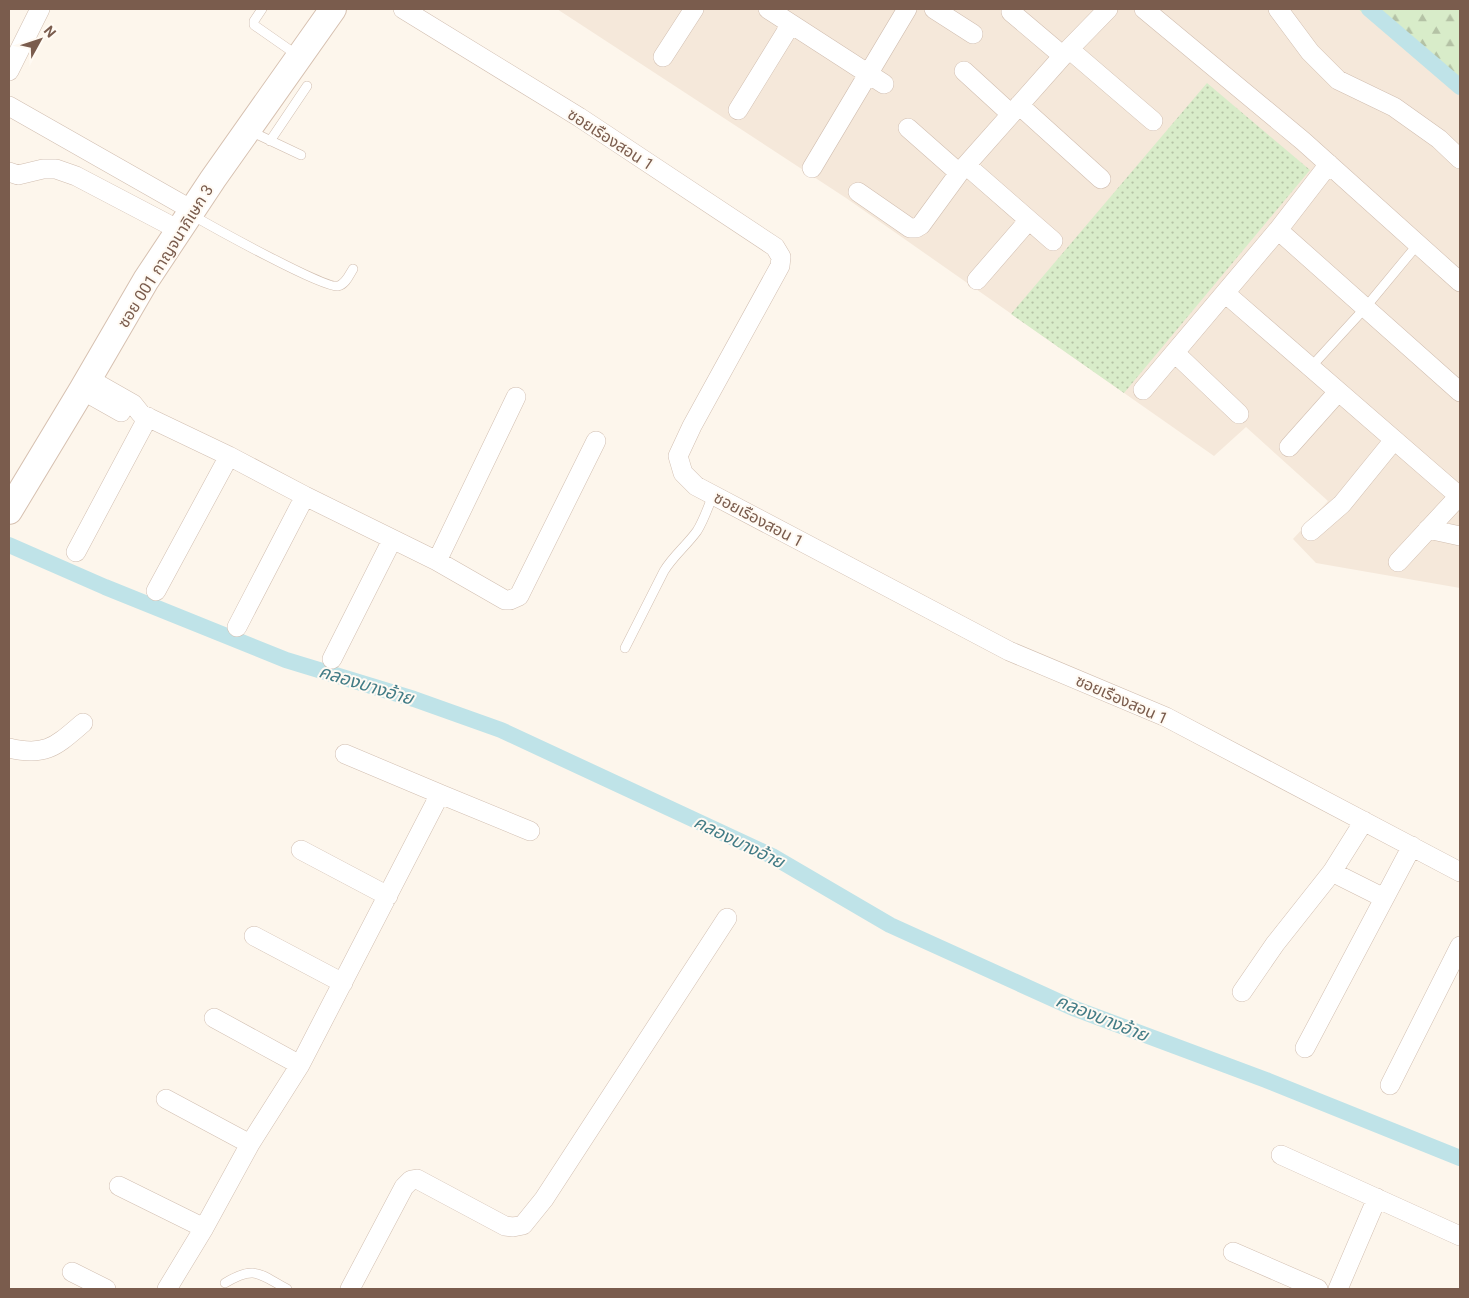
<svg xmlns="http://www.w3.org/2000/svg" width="1469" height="1298" font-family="Roboto,'Noto Sans Thai',sans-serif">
<defs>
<pattern id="grass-dots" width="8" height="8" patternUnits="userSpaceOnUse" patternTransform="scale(1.25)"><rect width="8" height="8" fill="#d8ecc9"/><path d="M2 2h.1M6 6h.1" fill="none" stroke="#b4c2a5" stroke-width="1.8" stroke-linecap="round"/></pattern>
<pattern id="forest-firs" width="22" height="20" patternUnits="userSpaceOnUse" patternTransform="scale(1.25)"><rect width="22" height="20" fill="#d8ecc9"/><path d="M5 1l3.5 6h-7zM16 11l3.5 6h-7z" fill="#b4c2a5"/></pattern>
</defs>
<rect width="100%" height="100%" fill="#fdf6ec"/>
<!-- residential -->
<path fill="#f5e8da" d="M557 9H1358L1460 94V588L1316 563 1293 539 1328 501 1246 427 1214 456 846 198Z"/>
<!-- grass -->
<path fill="url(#grass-dots)" d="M1207 83 1310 170 1124 393 1011 314Z"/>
<!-- forest -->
<path fill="url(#forest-firs)" d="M1358 9H1460V94Z"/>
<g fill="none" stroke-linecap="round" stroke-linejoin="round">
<!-- canal -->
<path stroke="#bfe3e8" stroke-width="16" d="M1369 9 1460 87
M9 545 105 587 286 660 414 699 501 730 772 856 890 925 1073 1008 1266 1080 1460 1158"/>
<!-- lane casing -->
<g stroke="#d1beb0" stroke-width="10">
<path id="lane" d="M262 9 254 21V25L297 55
M250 131 301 155
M270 141 307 86
M192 215C211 226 326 290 338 286 346 284 349 275 353 269
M1310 368 1365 308 1418 244
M625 648 664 571C673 556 687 545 697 531 704 520 708 507 713 495
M225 1283C255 1265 259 1274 287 1289"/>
</g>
<!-- street casing -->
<g stroke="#d1beb0" stroke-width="20">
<path id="street" d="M403 9 579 117 775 247 781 257 780 266 692 426 678 456 683 473 696 486 1009 651 1166 717 1460 872
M768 9 884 84
M934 9 973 34
M1144 9 1303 141 1460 282
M1278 9 1310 52 1338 80 1394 107 1439 139 1460 159
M1011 12 1063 56
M1069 49 1153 121
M663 57 694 9
M9 71 40 9
M964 71 1011 114
M1019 105 1101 179
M9 106 192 210
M738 110 791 24
M908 128 959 173
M966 165 1053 241
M812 168 907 9
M9 172 18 175 43 169H56L76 176 179 230
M858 192 910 228H916L921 225 959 173 1069 49 1108 9
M1278 230 1460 392
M977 280 1029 220
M1225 293 1459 496
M1175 353 1239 414
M89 379 133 404 141 414 229 456 305 496 437 561 505 600H510L519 596 596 441
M82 390 121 412
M1143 390 1278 230 1329 164
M1289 447 1338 392
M1428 529 1460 536
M1311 531 1342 504 1394 440
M76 552 148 417
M437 561 516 397
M1398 562 1460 495
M156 591 229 456
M237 627 305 496
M332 659 392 540
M9 748C46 757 56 746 83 723
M440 794 530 831
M301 850 388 896
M1332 872 1384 898
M254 936 343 983
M1242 992 1275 944 1332 872 1364 821
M214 1018 300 1065
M1305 1048 1412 846
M1390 1085 1460 946
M166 1099 250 1144
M1281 1155 1460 1236
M119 1186 204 1228
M1233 1252 1318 1289
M72 1272 106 1289
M167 1289 204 1228 250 1144 300 1065 440 794 345 754
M350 1289 404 1187 411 1180 417 1179 505 1226 513 1227 523 1225 544 1199 727 918
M1338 1289 1377 1198"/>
</g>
<!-- secondary casing -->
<g stroke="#d6c0b0" stroke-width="28">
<path id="secondary" d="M9 511 82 390 146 280 213 179 333 9"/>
</g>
<!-- lane -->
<use href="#lane" stroke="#fff" stroke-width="9"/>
<!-- street -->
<use href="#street" stroke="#fff" stroke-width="19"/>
<!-- secondary -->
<use href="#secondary" stroke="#fff" stroke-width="26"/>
</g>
<g text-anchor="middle" stroke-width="4" stroke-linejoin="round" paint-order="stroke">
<!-- street labels -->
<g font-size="16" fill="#7a5c4d" stroke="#fffaf3">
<text transform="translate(611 139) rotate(33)" y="6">ซอยเรืองสอน 1</text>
<text transform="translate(165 256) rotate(-58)" y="6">ซอย 001 กาญจนาภิเษก 3</text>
<text transform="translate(759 519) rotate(28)" y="6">ซอยเรืองสอน 1</text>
<text transform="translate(1122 699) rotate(24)" y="6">ซอยเรืองสอน 1</text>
</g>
<!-- water labels -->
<g font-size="18" font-style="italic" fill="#437c86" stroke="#fffaf3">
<text transform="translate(366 685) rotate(17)" y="6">คลองบางอ้าย</text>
<text transform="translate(739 842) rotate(26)" y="6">คลองบางอ้าย</text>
<text transform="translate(1102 1018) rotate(22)" y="6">คลองบางอ้าย</text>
</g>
</g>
<!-- border -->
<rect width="1469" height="1298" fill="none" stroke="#7a5c4d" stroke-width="20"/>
<!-- north arrow -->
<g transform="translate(40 40) rotate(50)" stroke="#fffaf3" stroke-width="4" paint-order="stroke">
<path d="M0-4L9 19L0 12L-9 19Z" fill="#7a5c4d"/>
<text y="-8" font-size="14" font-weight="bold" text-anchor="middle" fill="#7a5c4d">N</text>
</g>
</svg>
